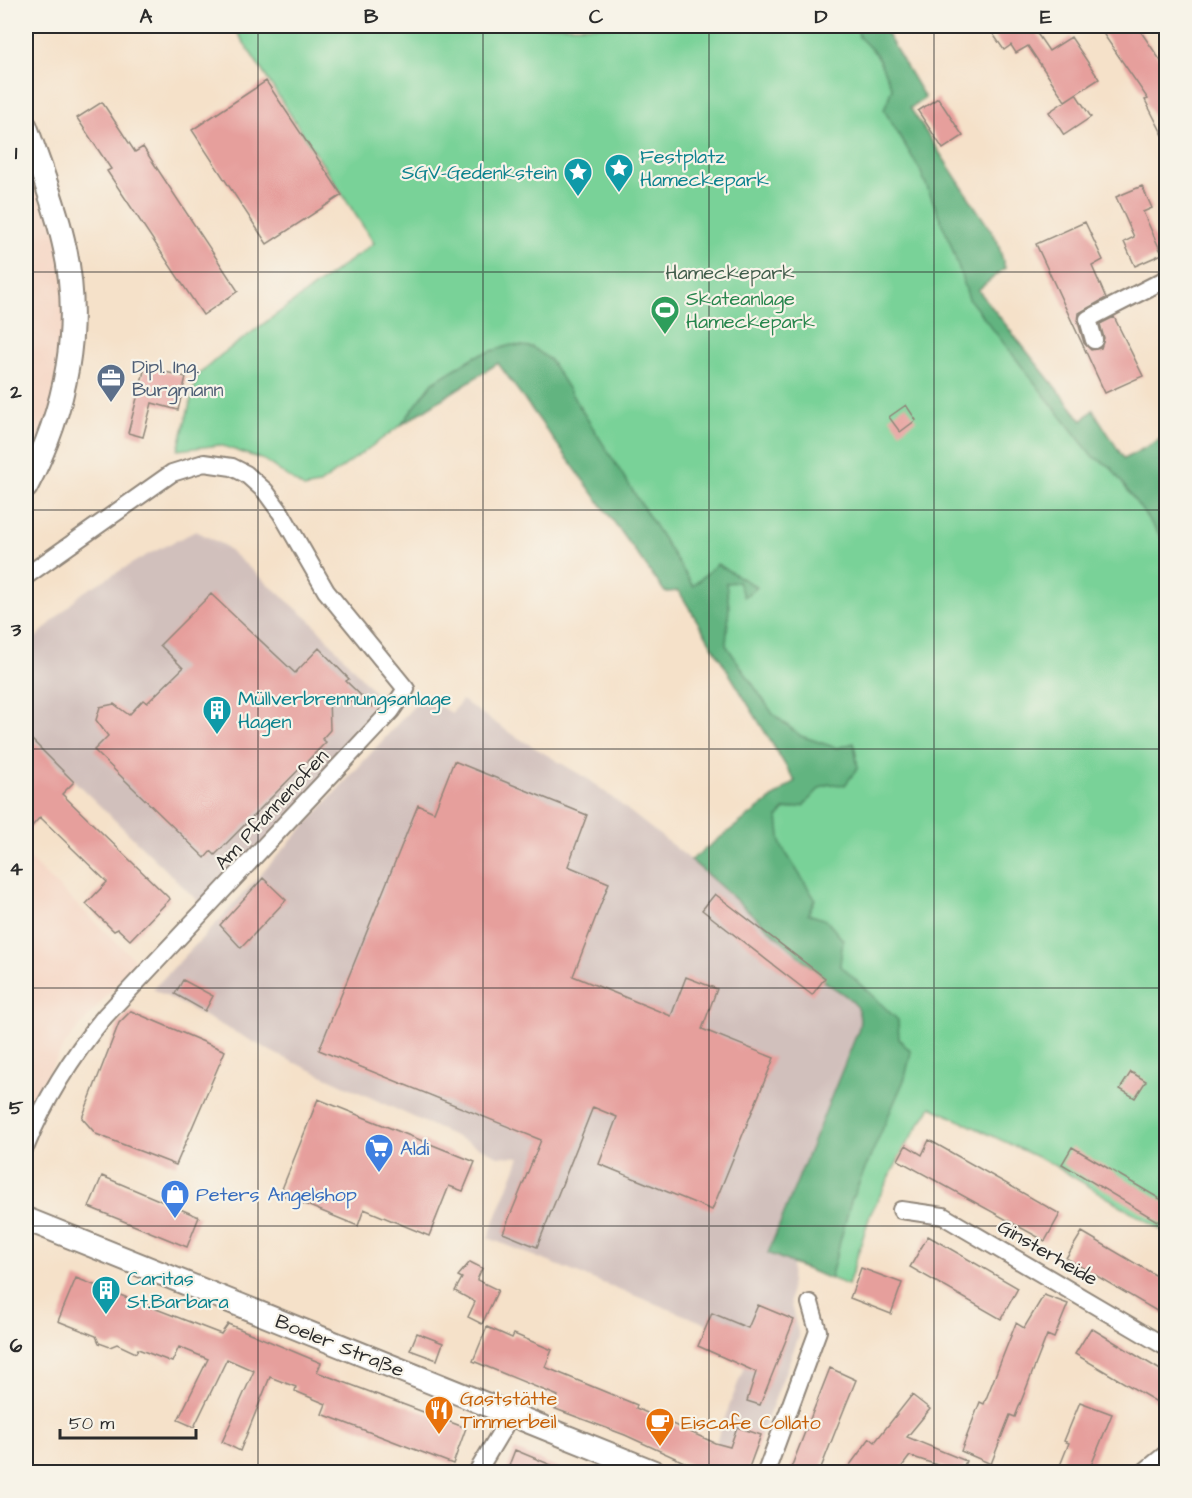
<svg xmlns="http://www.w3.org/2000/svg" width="1192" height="1498" font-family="'Architects Daughter',sans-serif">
<rect width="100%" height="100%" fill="#f7f3e8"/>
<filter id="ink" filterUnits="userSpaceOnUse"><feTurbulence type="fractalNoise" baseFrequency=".0167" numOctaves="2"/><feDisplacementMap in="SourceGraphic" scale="12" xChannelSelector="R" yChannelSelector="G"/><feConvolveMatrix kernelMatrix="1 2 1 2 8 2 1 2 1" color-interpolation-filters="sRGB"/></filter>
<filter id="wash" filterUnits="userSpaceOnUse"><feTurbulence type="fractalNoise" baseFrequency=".008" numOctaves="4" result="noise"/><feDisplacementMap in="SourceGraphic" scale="24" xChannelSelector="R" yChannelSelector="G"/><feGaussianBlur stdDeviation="1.35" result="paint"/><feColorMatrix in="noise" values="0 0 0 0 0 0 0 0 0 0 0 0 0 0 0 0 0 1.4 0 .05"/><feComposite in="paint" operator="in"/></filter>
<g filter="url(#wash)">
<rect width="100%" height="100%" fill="#f5e1c9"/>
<!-- built -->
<path fill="#f5d3c1" d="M26 127 55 211 71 349 26 487Z
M26 856 136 961 66 1043 26 1110Z"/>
<!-- industrial -->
<path fill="#d1c0bc" d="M196 531 223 545 313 623 391 711 206 909 26 734V647L82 593 145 556Z
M422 697 452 713 462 700 510 733 591 781 691 860 890 1028 792 1264 790 1301 799 1336 747 1472 705 1471 744 1367 698 1346 707 1324 488 1238 520 1157 498 1156 278 1055 153 989 211 929Z"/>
<!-- green -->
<path fill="#79d298" stroke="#527e62" stroke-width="1.5" d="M233 26H882L925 98 910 108 997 240 1005 268 978 290 1082 421 1093 410 1107 436 1166 518V1233L1052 1164 931 1107 906 1145 870 1215 848 1285 792 1264 889 1028 691 860 795 781 679 591 665 592 498 363 401 425 318 485 304 488 264 460 220 445 178 450 197 376 221 355 374 243Z"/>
<!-- forest -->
<path fill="#62b480" stroke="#467056" stroke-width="1.5" d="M857 26H882L925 98 910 108 997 240 1005 268 978 290 1082 421 1093 410 1124 459 1166 436V544L1110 466 1093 457 969 299 951 245 920 170 884 110 892 88 876 54 859 37Z
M511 345 532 347 550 360 693 586 717 564 757 587 744 597 738 582 726 583 729 607 726 645 773 714 801 736 837 748 854 743 858 768 845 785 829 784 820 788 803 806 784 810 778 817 781 845 815 899 808 914 826 920 843 940 840 965 898 1020 899 1039 911 1052 905 1078 851 1201 830 1279 768 1253 858 1031C867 1003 843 994 823 981L824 978 691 860 795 781 679 591 665 592 498 363 401 425 433 382 476 356Z"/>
<g id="blocks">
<!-- building -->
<path fill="#e69f9c" d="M1005 26H1032L1049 51 1071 37 1099 79 1065 101 1028 46 1016 53 1011 45 1004 50 993 34Z
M1098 26H1137L1167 70V143L1145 100 1148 99Z
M266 81 342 195 267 244 192 130Z
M1076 94 1091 117 1064 135 1049 112Z
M938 98 963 136 943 149 918 111Z
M102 102 135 152 143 147 238 291 203 315 107 171 111 169 77 118Z
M1142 186 1152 208 1143 212 1162 254 1135 266 1124 242 1134 237 1116 197Z
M1085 222 1103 260 1092 266 1106 298 1079 313 1078 322 1084 343 1091 350 1101 348 1104 338 1100 324 1114 317 1143 376 1105 393 1036 244Z
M145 367 186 377 178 410 152 403 143 437 128 433Z
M906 405 916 420 900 432 889 417Z
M211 594 295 673 319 648 349 679 346 681 373 707 329 695 330 730 322 739 326 742 215 855 211 851 205 858 94 750 108 736 96 720 100 707 114 704 129 715 143 700 147 703 183 668 160 645Z
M26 734 74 782 62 794 170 899 130 940 118 929 114 931 86 904 107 882 40 817 26 833Z
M454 761 587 815 568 866 609 883 573 976 671 1016 686 977 717 989 702 1029 774 1058 712 1210 599 1164 617 1117 593 1107 537 1247 503 1233 541 1140 319 1050 418 805 434 812Z
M263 878 286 900 241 948 220 925Z
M715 894 825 978 812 995 702 910Z
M183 980 213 996 205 1011 175 994Z
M131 1011 225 1051 176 1165 96 1134 82 1118 119 1023Z
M1131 1072 1146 1081 1135 1098 1120 1089Z
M318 1099 475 1162 463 1191 449 1186 429 1236 364 1209 358 1226 280 1194Z
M929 1140 1060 1214 1045 1241 898 1160 906 1145 922 1155Z
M1072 1147 1167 1203V1227L1062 1164Z
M102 1176 199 1217 187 1247 89 1207Z
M1082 1232 1167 1282V1317L1066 1258Z
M928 1236 1018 1288 1001 1319 910 1267Z
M470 1262 482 1268 477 1280 498 1290 482 1324 468 1317 475 1302 455 1291 462 1278 458 1276Z
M861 1268 902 1283 891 1314 850 1298Z
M76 1278 221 1334 228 1324 321 1363 317 1372 466 1428 453 1464 322 1414 326 1404 295 1391 296 1387 270 1377 240 1451 222 1442 254 1371 227 1359 194 1427 178 1420 208 1359 179 1347 172 1362 138 1349 136 1353 117 1344 110 1347 99 1343 96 1336 58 1321Z
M1044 1295 1068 1304 1054 1338 1047 1335 1015 1417 1010 1415 991 1464 961 1451 980 1402 984 1404 1016 1323 1024 1328Z
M758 1305 794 1320 760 1405 747 1401 756 1372 698 1346 712 1313 748 1328Z
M487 1327 512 1338 514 1334 552 1350 545 1367 637 1405 636 1408 715 1443 730 1447 737 1427 761 1435 747 1473H708L625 1435 553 1408 558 1396 473 1361Z
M1091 1328 1167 1374V1408L1075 1354Z
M417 1333 443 1343 437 1360 410 1350Z
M830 1368 856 1380 839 1422 819 1473H789Z
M912 1395 930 1409 907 1437 966 1461 961 1473 910 1456 897 1473H844L870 1438 875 1442Z
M1080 1402 1112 1414 1088 1473H1057L1069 1443 1064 1441Z
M515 1450 568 1472V1473H506Z"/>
</g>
</g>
<g filter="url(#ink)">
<use href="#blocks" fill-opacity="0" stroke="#90867a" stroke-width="1.5"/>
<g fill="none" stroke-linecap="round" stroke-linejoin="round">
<!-- street casing -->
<g stroke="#90867a" stroke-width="20">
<path id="street" d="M1094 340 1088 319 1166 279
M26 576 172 473 204 463 232 467 246 474 265 491 281 513 326 591 406 689 391 711 105 1016C72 1056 45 1099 26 1146
M901 1210 943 1216 1166 1347
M477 1472 511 1415
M766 1472 818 1331 810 1303
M1144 1472 1166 1454"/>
</g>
<!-- secondary casing -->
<g stroke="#90867a" stroke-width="26">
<path id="secondary" d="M26 127C39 164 54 201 63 240 84 326 66 411 26 487
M26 1219 654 1472"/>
</g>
<!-- street -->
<use href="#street" stroke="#fff" stroke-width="16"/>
<!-- secondary -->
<use href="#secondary" stroke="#fff" stroke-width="22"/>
</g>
</g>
<!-- grid -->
<path fill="none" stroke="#2b2b2b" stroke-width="1.5" stroke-opacity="0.55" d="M258 26V1472M483 26V1472M709 26V1472M934 26V1472M26 272H1166M26 510H1166M26 749H1166M26 988H1166M26 1226H1166"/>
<!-- icons -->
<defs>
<g id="sight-pin" transform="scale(1.5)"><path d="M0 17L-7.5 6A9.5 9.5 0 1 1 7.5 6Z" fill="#0f9aa8" stroke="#f7f3e8"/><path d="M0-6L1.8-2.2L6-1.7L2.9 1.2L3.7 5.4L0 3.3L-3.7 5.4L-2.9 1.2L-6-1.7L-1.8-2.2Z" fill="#fff"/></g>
<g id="stadium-pin" transform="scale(1.5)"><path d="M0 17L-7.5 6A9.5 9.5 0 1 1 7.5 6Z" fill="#2e9e5b" stroke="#f7f3e8"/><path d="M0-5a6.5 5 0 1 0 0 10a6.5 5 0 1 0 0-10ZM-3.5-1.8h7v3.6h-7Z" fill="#fff"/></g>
<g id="office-pin" transform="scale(1.5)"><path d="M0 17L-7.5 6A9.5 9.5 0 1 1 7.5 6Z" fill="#5c6f8a" stroke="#f7f3e8"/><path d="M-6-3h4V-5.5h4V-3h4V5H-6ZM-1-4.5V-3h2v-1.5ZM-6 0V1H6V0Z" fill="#fff"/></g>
<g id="building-pin" transform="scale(1.5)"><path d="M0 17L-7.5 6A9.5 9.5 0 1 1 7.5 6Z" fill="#0f9aa8" stroke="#f7f3e8"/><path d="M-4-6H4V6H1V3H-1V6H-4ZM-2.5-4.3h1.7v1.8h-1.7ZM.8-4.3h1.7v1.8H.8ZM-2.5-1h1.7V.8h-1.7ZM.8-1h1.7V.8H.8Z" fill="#fff"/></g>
<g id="supermarket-pin" transform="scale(1.5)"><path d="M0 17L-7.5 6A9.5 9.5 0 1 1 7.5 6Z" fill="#3f7fe0" stroke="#f7f3e8"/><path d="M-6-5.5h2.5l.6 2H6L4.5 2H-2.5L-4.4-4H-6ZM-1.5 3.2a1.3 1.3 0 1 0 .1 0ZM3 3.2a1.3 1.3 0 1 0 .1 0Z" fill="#fff"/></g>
<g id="shop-pin" transform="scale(1.5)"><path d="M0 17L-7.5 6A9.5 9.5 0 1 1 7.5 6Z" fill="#3f7fe0" stroke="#f7f3e8"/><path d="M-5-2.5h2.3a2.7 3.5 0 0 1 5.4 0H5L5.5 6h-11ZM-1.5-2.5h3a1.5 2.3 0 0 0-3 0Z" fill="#fff"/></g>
<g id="restaurant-pin" transform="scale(1.5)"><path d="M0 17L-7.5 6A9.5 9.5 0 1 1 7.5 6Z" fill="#e8710a" stroke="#f7f3e8"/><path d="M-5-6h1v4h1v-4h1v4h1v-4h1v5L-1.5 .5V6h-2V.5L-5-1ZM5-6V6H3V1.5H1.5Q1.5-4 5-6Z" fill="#fff"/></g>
<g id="cafe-pin" transform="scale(1.5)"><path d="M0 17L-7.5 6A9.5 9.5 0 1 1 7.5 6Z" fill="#e8710a" stroke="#f7f3e8"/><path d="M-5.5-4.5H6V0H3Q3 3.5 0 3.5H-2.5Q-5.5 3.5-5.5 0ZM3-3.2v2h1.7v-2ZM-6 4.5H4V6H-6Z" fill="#fff"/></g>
</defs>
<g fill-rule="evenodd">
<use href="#sight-pin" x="619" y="168"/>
<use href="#sight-pin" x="578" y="172"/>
<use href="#stadium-pin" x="665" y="310"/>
<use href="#office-pin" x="111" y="378"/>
<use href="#building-pin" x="217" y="710"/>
<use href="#supermarket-pin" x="379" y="1148"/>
<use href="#shop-pin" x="175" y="1194"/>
<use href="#building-pin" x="106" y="1290"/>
<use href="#restaurant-pin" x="439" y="1410"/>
<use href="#cafe-pin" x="660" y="1422"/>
</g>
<g text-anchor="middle" stroke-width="4.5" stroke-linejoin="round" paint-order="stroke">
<!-- culture labels -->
<g font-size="20" fill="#0d838f" stroke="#f7f3e8" text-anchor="start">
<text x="640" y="163">Festplatz<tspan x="640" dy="23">Hameckepark</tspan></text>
<text x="557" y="179" text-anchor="end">SGV-Gedenkstein</text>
<text x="238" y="705">Müllverbrennungsanlage<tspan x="238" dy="23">Hagen</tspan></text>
<text x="127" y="1285">Caritas<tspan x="127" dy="23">St.Barbara</tspan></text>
</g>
<!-- park labels -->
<g font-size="20" fill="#425d4c" stroke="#f7f3e8">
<text x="730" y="279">Hameckepark</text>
</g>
<!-- leisure labels -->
<g font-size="20" fill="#27864d" stroke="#f7f3e8" text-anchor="start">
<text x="686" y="305">Skateanlage<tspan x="686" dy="23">Hameckepark</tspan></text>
</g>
<!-- service labels -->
<g font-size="20" fill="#4e5e75" stroke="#f7f3e8" text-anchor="start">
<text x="132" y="373">Dipl. Ing.<tspan x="132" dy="23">Burgmann</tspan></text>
</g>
<!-- street labels -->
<g font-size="20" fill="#2b2b2b" stroke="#f7f3e8">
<text transform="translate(271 809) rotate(-47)" y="7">Am Pfannenofen</text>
<text transform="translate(1048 1252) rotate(30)" y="7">Ginsterheide</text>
<text transform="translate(340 1345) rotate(22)" y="7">Boeler Straße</text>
</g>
<!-- shop labels -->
<g font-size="20" fill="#366cbe" stroke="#f7f3e8" text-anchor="start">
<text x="400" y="1155">Aldi</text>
<text x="196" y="1201">Peters Angelshop</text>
</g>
<!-- food labels -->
<g font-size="20" fill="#c56008" stroke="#f7f3e8" text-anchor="start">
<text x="460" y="1405">Gaststätte<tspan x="460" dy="23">Timmerbeil</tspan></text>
<text x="681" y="1429">Eiscafe Collato</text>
</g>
</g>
<!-- margin -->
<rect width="1192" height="1498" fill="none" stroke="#f7f3e8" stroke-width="66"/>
<!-- scale -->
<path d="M60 1429v9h136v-9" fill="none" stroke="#2b2b2b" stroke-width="3"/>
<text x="69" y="1429" font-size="18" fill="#2b2b2b" stroke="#f7f3e8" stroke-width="4.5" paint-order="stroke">50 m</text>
<rect x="33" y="33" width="1126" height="1432" fill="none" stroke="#2b2b2b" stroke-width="2"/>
<g font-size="20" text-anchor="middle" font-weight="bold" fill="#2b2b2b">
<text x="146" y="23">A</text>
<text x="371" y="23">B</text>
<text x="596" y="23">C</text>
<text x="821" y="23">D</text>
<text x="1046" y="23">E</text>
<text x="16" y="159">1</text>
<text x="16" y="398">2</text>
<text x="16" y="636">3</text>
<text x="16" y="875">4</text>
<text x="16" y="1114">5</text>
<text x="16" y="1352">6</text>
</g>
</svg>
